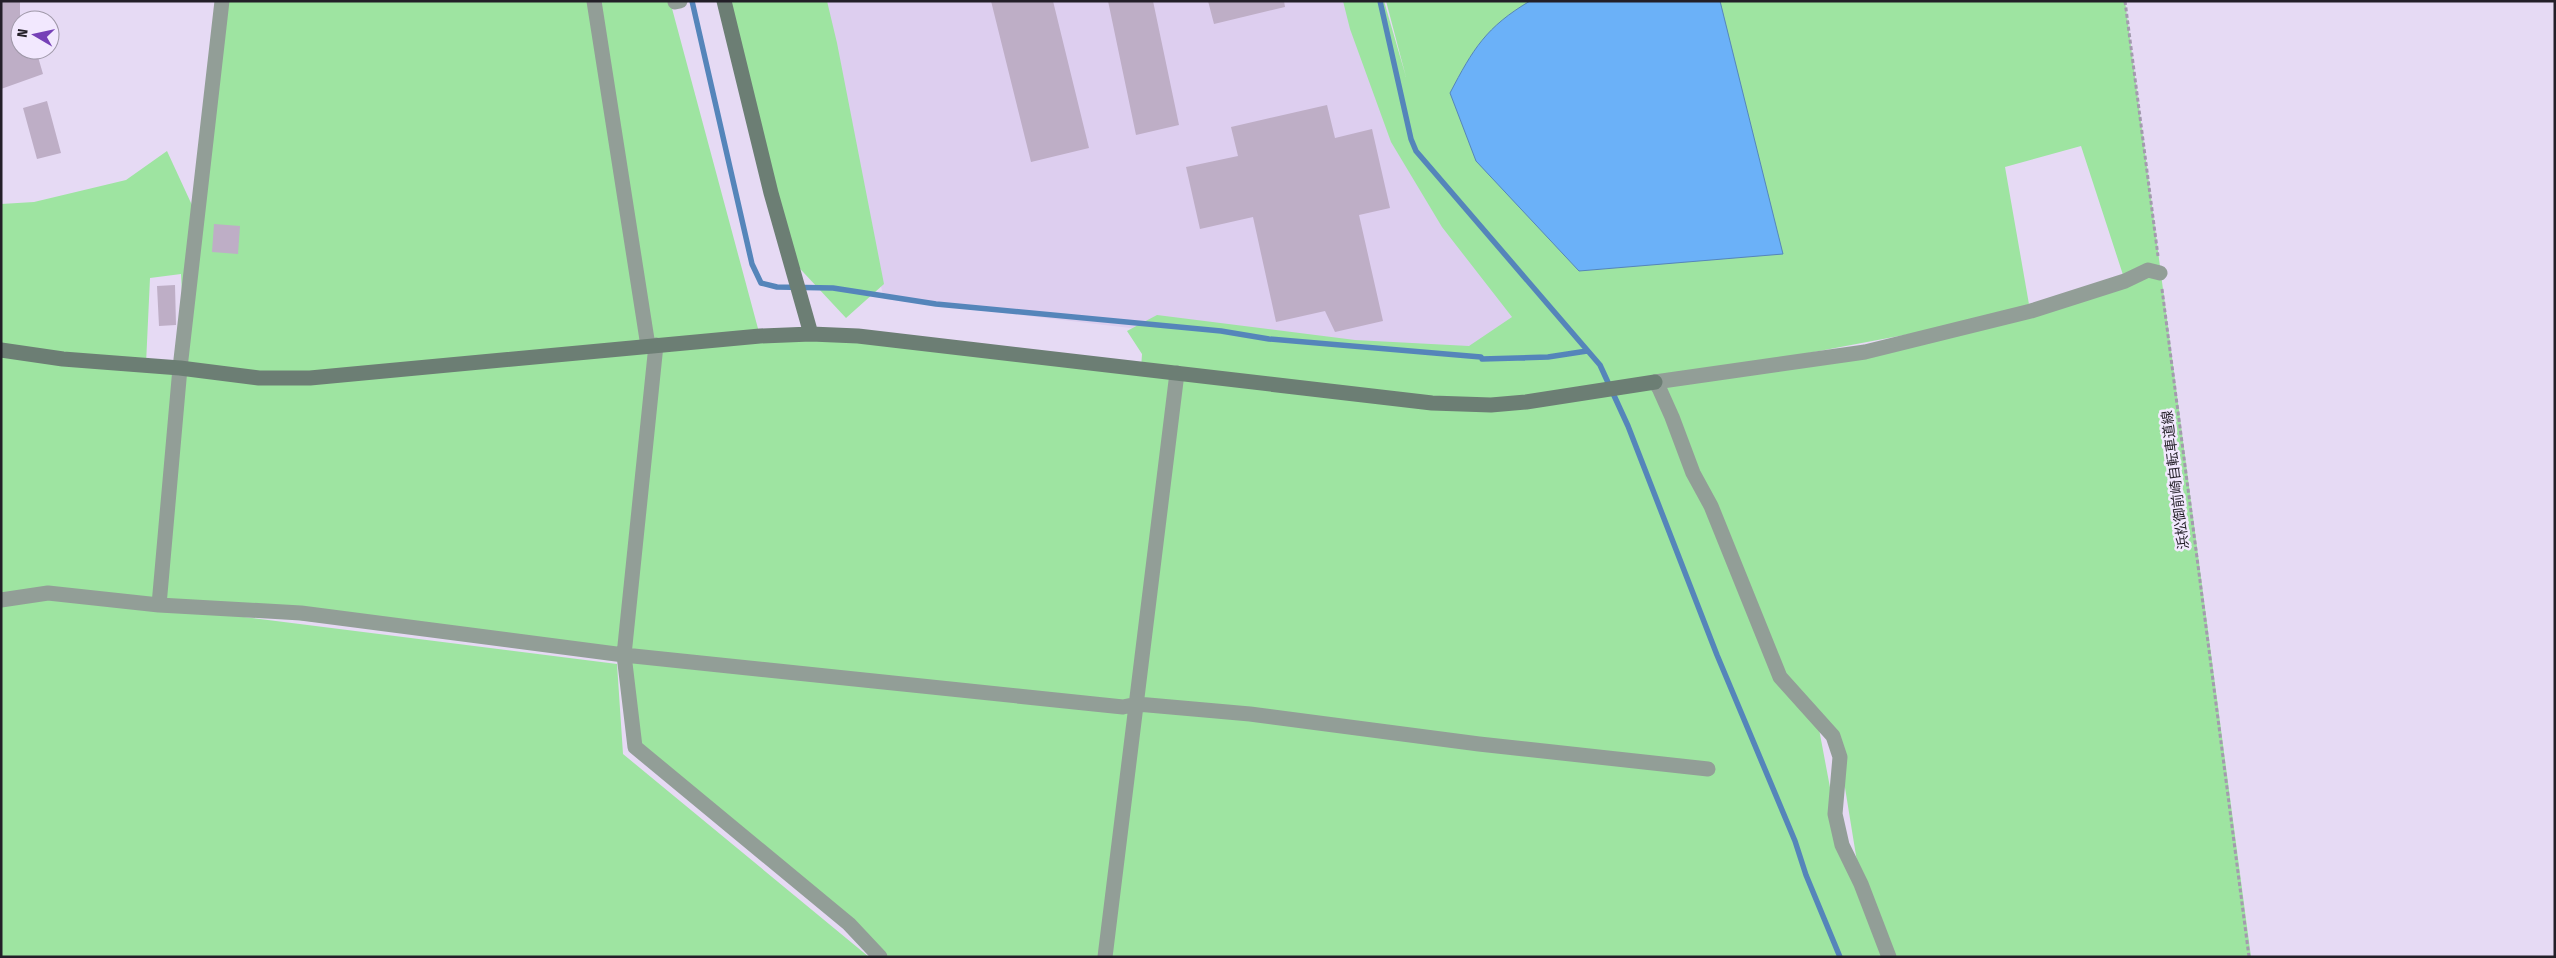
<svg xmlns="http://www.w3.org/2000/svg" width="2556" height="958" font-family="'Fira Sans Condensed','Noto Sans JP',sans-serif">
<rect width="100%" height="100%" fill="#e6daf4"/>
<!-- built -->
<path fill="#ddceef" d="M814 1H1359L1574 357 1392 359 884 299Z"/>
<!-- green -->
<path fill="#9ee4a1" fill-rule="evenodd" d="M222 1H670L760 336 811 334 1141 369 1142 354 1127 331 1157 315 1355 340 1469 346 1512 317 1442 227 1391 142 1350 29 1343 1H1384L1406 77 1386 1H2125L2251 957H877L635 747 624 655 85 597 617 664 623 754 869 957H1V204L34 202 126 180 167 151 197 216ZM2081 146 2125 281 2030 310 2005 167ZM181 274 184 338 180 368 146 364 150 278ZM2000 317 1800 362 1665 380ZM1819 729 1840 757 1859 874 1835 814Z
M729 1H827L837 43 884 284 846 318 790 258Z"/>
<!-- water -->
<path fill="#6bb1f8" stroke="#5585ba" d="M1530 1H1720L1783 254 1579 271 1476 161 1450 93C1473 49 1486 27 1530 1Z"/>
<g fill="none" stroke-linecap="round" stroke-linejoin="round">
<!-- stream -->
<path stroke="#5585ba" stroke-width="5.5" d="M692 1 752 264 761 283 777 287 833 288 936 304 1221 331 1269 339 1481 357 1482 359 1548 357 1587 351
M1380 1 1411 139 1416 151 1600 365 1628 426 1717 655 1795 841 1806 875 1840 957"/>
</g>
<!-- building -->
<path fill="#beaec6" d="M1 1H20V50H36L43 74 1 89Z
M991 1H1053L1089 148 1031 162Z
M1108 1H1153L1179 125 1136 135Z
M1208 1H1284L1285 7 1214 24Z
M47 101 61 153 37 159 23 108Z
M1327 105 1335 138 1372 129 1390 208 1359 215 1383 321 1335 332 1325 311 1276 322 1253 217 1200 229 1186 167 1238 156 1231 127Z
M214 224 240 226 238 254 212 252Z
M175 285 176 325 159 326 157 286Z"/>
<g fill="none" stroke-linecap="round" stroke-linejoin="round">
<!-- path -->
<path stroke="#a39aae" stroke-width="3" stroke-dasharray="4 2.5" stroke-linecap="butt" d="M2125 1 2158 256
M2162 289 2249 957"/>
<!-- street -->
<path stroke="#929e97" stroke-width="15" d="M594 1 648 346
M675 2 680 1
M656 345 624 655 635 747 849 924 880 957
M1 600 48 593 159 605 301 613 624 655 1123 707 1137 704 1250 714 1479 744 1708 769
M159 605 180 368 222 1
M1105 957 1177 373
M1889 957 1861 884 1842 845 1835 814 1840 757 1833 736 1780 677 1711 506 1693 473 1672 417 1659 388 1655 382 1865 352 2031 311 2125 281 2148 270 2160 273"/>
<!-- secondary -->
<path stroke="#6c7e74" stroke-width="15" d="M724 1 771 193 811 334
M1 350 63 359 180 368 259 378H310L760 336 811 334 858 336 1432 403 1491 405 1526 402 1655 382"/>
</g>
<g text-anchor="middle" stroke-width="5" stroke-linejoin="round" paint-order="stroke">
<!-- street labels -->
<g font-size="14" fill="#231f28" stroke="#f2e8fe">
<text transform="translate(2175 480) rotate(-97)" y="5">浜松御前崎自転車道線</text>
</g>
</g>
<!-- border -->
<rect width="2556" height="958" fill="none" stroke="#231f28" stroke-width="5"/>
<!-- north arrow -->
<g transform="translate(35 35) rotate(279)"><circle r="24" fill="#f2e8fe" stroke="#9f98a8"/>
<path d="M0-4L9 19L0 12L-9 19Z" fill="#7640b7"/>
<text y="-8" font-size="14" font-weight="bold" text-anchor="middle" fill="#231f28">N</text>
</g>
</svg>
